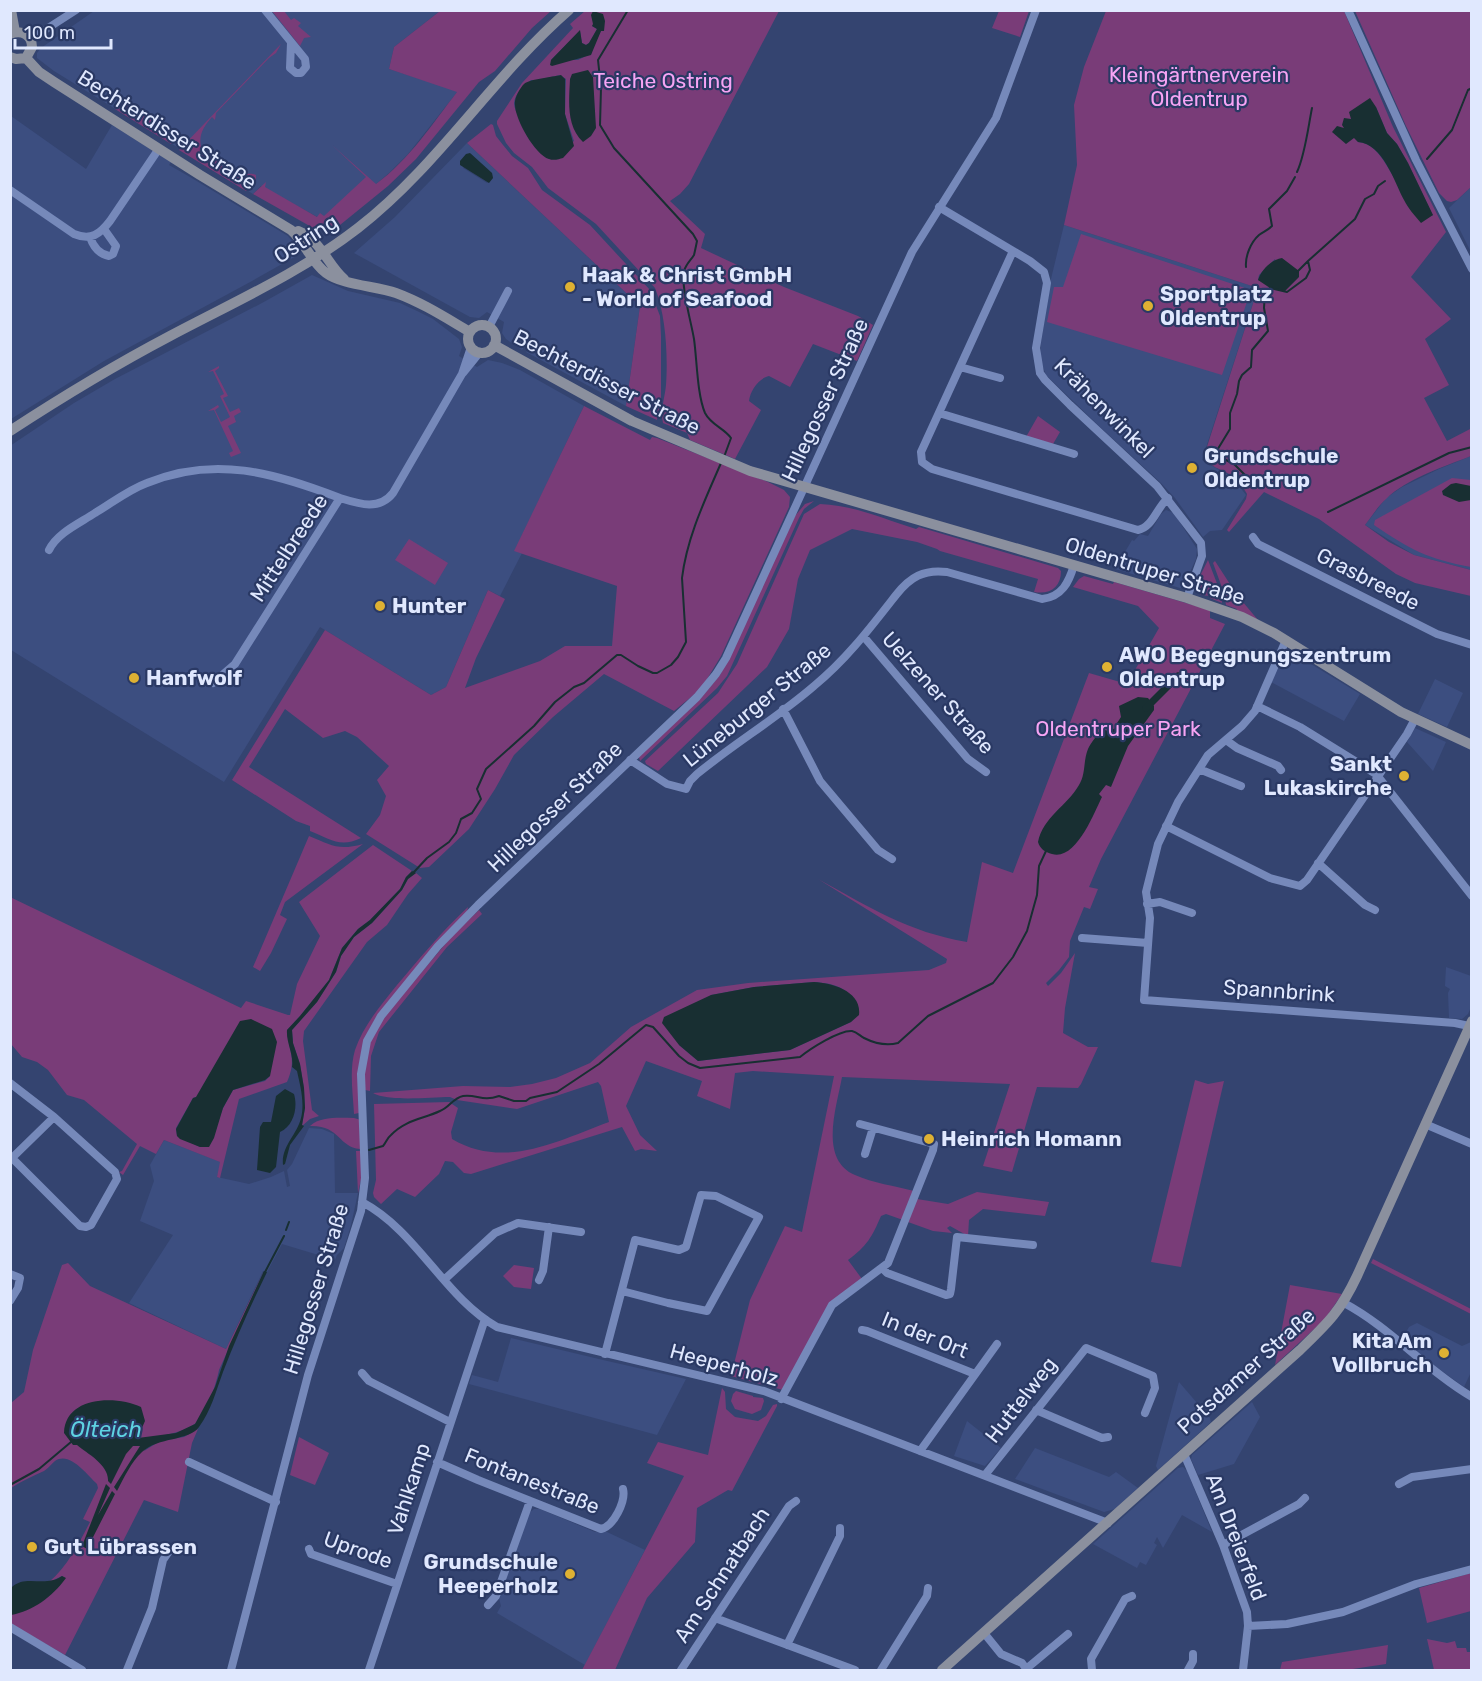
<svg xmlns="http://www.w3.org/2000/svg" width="1482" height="1681" font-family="Rubik,sans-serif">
<rect width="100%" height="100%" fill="#344470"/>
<!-- built -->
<path fill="#3c4e80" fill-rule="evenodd" d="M94 11H440L394 47 389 69 458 91 408 154 389 173 362 196 321 219 261 186 253 194 54 71 37 58V53L41 48Z
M11 116 86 169 112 125 171 162 169 165 190 177 288 236 300 252 298 255 252 281 104 361 11 419Z
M467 143 640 306 626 406 526 352 528 350 524 347 522 350 513 344 506 339 502 333 504 322 487 312 479 318 470 317 354 253 395 217ZM471 154 492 173 493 178 487 183 463 168Z
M1471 187V252L1449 208Z
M1064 225 1258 288 1202 460 1232 477 1246 495 1222 530 1210 531 1203 537 1175 498 1161 483 1099 426 1046 375 1040 359 1041 343 1051 279Z
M312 275 348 291 400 303 417 311 433 319 459 339 462 347 459 356 477 367 488 360 502 363 520 370 584 406 515 550 522 553 500 596 488 590 446 687 431 695 320 627 224 782 11 650 10 446 74 403 115 379 262 303Z
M1471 456V570L1414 555 1365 525 1386 498 1402 487 1439 469Z
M1166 510 1174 513 1197 549 1196 559 1184 585 1180 588 1115 569 1132 540 1134 541 1140 534 1148 536 1161 514Z
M1288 650 1360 694 1344 721 1271 682 1285 651Z
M1435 679 1463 693 1447 727 1418 714Z
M1415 728 1446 742 1433 771 1407 742Z
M1446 967 1471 976V1007L1468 1014 1462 1019 1449 1018 1448 993 1450 989 1445 986Z
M309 1128 322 1129 334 1134 335 1193H358L351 1225 344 1248 337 1255 335 1260 282 1244 267 1272 263 1271 226 1349 129 1303 173 1235 140 1221 154 1181 150 1165 164 1140 221 1162 217 1177 249 1184 271 1177 284 1171 287 1187 290 1186 287 1170 292 1164Z
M1417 1323 1462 1346 1471 1342V1372L1464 1387 1424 1358 1402 1339 1409 1327Z
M511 1338 603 1360 686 1379 657 1435 469 1384 472 1375 498 1382Z
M1179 1382 1210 1418 1211 1422 1158 1470 1156 1466Z
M1252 1402 1260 1417 1234 1464 1198 1475 1191 1459 1192 1455Z
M967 1421 1001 1448 985 1466 954 1456Z
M1035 1448 1109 1477 1116 1472 1138 1488 1115 1509 1104 1512 1015 1479Z
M1183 1467 1187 1471 1212 1532 1182 1515 1163 1548 1157 1537 1154 1543 1157 1545 1146 1565 1140 1562 1137 1568 1093 1544 1178 1468Z
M534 1509H540L595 1532H607L645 1550 585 1665 497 1613 501 1606 499 1598 529 1513Z"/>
<!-- green -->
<path fill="#793c78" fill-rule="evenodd" d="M272 11H284L291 20 294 18 301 23 298 26 311 37 304 38 300 46Z
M440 11H551L532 28 495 71 479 82 416 159 388 186 340 225 329 230 315 229 253 194 266 182 265 187 317 217 320 213 324 216 366 177 332 145 376 184C409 160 433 123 457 92L389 69 394 47Z
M585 11H779L689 184 680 194 670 201 705 234 701 248 784 287 858 316 873 325 857 361 813 344 790 387 769 376C759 378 750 391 749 401L761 410 735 459 690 440 687 433 663 423C660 411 665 397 666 385 668 356 666 315 655 288L596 224 548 188 532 167 514 153 506 143 497 124V121L522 83 573 28 570 24ZM604 17V31H601L592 49V53L578 60H551L580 31 582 43 586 45 589 43 597 29 592 26ZM560 75 566 79 565 114 574 141 549 159C534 150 525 134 519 117 517 113 514 108 514 103 515 93 524 86 531 80H538Z
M999 11H1029L1020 37 992 28Z
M1106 11H1344L1393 127 1446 232 1411 277 1451 319 1425 339 1449 385 1424 398 1447 441 1472 428 1471 456C1445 466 1406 479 1386 499 1378 506 1372 516 1365 525L1389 542 1414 555 1471 570V596L1415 583 1396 574 1319 519 1264 492 1229 532 1227 530 1246 499 1247 494C1243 487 1238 479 1231 475 1222 469 1208 467 1204 456L1258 288 1064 225 1077 165 1074 105 1084 67ZM1376 107 1387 133 1397 144 1408 163 1433 216C1421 205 1407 194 1397 182 1387 168 1378 143 1358 142L1346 128 1351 119ZM1275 259 1285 291 1258 280 1259 275Z
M1355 11H1471V187L1457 200 1451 202 1447 201 1439 193 1406 126Z
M281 44 276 53 269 58 216 113 215 120 212 117C201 129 196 141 205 155L209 152C217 159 224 172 236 174 244 176 249 172 256 175V182L246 191 179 150Z
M125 97 128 98 125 103 177 136 171 144 115 109Z
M491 124 493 125 496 136 503 145 512 156 528 168 542 190 590 225 650 290 660 316 661 336V401L657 420 626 406 640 306 467 143Z
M1081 234 1251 290 1222 375 1047 322 1054 287H1063Z
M219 366V368L215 371 228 396 223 398 230 412 239 408 241 412 234 416 236 422 228 426 241 453 231 457 229 453 233 451 214 410 208 411 218 405 219 407 215 410 221 422 230 417 220 396 224 394 213 371 208 372Z
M584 406 650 440 652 437 657 438 768 482 784 490 790 497 789 507 721 656 701 689 674 711 604 674 553 717 514 755 495 789 469 829 429 867 420 868 366 834 380 815 386 796 377 780 389 766 357 737 345 731 323 738 285 709 249 767 361 838C340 848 330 839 310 831V826L296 821 232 780 325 630 431 695 446 687 488 590 505 599 476 658 465 688 540 661 565 646H612L617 586 514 551Z
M1038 416 1060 432 1053 444 1026 437Z
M1452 478 1471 480V567C1428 559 1411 550 1374 525L1375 520Z
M814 501 804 509 799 518 727 676 717 688 640 761 639 757 701 698 720 675 795 516 805 504Z
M820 504C853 505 884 519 916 529L919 527 1058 568 1061 571C1061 587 1050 595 1034 592L1038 579 940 551 937 549 917 542 852 529 810 550 798 579 789 629 767 667 658 771 646 764 645 761 718 693 737 664 804 514Z
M409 539 448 563 435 585 395 560Z
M1208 560 1221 594 1222 603 1210 598 1211 596 1201 595 1197 590 1200 576Z
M1215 561 1237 595 1258 620 1236 611 1237 609 1226 605 1224 593 1213 563Z
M1084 576 1113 584 1114 582 1210 610V618L1225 624 1101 859 1089 887 1098 889 1090 909 1084 907 1070 941 1069 957 1059 970 1046 983 1048 986 1061 973 1075 953 1065 1008 1063 1033 1088 1047H1098L1081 1084 1078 1088 1037 1087 1012 1172 983 1166 1010 1084 842 1077C837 1106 818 1159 855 1175 873 1183 895 1186 914 1191L903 1220 886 1214 881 1216C872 1237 867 1246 848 1260L862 1279 830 1304 783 1390 731 1376 750 1300 785 1226 802 1232 834 1076 753 1071 735 1073 730 1109 697 1096 702 1081 646 1061 626 1106 640 1135 657 1151 641 1149 635 1151 622 1127 471 1174 464 1173 453 1162 445 1161 439 1174 415 1197 397 1189 381 1204 374 1197 373 1193 376 1180 374 1104 449 1102 458 1108 451 1132 452 1139C505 1170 557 1141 609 1122L601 1086 598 1082 517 1109 457 1100 450 1097C430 1097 389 1102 373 1093L463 1086 510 1087 532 1084 556 1078 590 1063 631 1027 697 990 748 983 929 970 946 963 947 959 818 879C869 907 908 932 967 942L982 862 1013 873 1089 673 1127 684 1159 628 1138 606 1073 587 1079 579ZM814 982C835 983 852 989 859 1010L851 1022 790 1050 698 1061 679 1045 711 995 754 987Z
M309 836C331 845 338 851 363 844L285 902 280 915 287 919 271 953 260 971 253 967Z
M373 845 412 871 406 877 400 889 370 920 358 929 342 948 329 980 300 1016 287 1030C289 1054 297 1058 287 1082L239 1099 220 1178 217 1177 220 1162 164 1140 156 1154 140 1146 123 1175 119 1172 122 1171 137 1144 84 1100 67 1095 48 1070 37 1062 22 1057 11 1044 10 897 241 1008 246 1001 288 1015H290L297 984 320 936 299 902ZM270 1076 265 1081 233 1090 223 1108 216 1127 200 1147 177 1136 176 1128 193 1098Z
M416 873 422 878 408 894 387 925 367 942 304 1031 303 1041 312 1110 319 1116 310 1119 302 1126 305 1108 304 1088 300 1064 293 1043 292 1030 317 1002 336 972 341 956 354 937 372 923 402 890 408 879Z
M468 907 467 912 379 1014C356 1044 358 1077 359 1113L354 1114C353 1094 349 1070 355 1050 363 1026 381 1005 397 985 420 958 442 931 468 907Z
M479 910 482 914 447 947 379 1032 371 1056 370 1091 365 1090 364 1075 370 1042 383 1018 452 936Z
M1195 1080 1208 1084 1224 1081 1181 1267 1151 1262Z
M354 1118 361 1120 362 1175 358 1193 356 1151H360V1149C338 1147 340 1125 310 1126 321 1116 339 1118 354 1118Z
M977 1192 1049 1202 1045 1216 983 1209 969 1220 968 1236 950 1226 947 1228 952 1233 933 1231 908 1222 917 1199 948 1204Z
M1373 1259 1471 1309V1314L1371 1263Z
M68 1263 90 1286 226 1349 264 1271 219 1370C216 1385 205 1418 193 1425 180 1433 166 1435 152 1437L144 1451 160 1441 184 1437 198 1429 192 1443 178 1512 144 1500 65 1655 11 1624 10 1615 59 1586 65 1578 62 1576 49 1582C68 1566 79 1543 90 1522L83 1519 98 1488 97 1484C87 1475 70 1451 55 1461 51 1464 49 1468 44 1471 33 1476 22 1481 11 1488V1403L24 1392 33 1350 62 1265Z
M514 1265 534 1268 531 1289 514 1287 503 1276Z
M1290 1285 1342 1294 1325 1319 1275 1365Z
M722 1388 725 1392 726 1409 735 1417 758 1421 766 1416 773 1405 777 1404V1406L732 1491 728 1490 697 1508 695 1542 647 1598 615 1670H582L684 1476 647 1463 658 1442 708 1455Z
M736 1391 753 1396V1397L763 1398 764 1401 761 1410 752 1414 735 1409 731 1401 733 1394Z
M299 1437 329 1453 315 1485 290 1475Z
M1471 1573V1611L1427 1623 1419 1588Z
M1427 1639 1447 1643 1455 1641 1457 1648H1466L1467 1652H1470L1471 1670H1434Z
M1388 1645 1386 1664 1346 1670H1280L1282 1662Z"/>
<!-- water -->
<path fill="#182f32" d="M593 11 603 14 605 21 604 31H601L591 55 552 66 550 65 551 60 580 30 582 43 586 45 589 43 597 29 592 26 593 24 591 15Z
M588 70 593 77 596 128 591 136 583 142C566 126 569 101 570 79L572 74Z
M561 75 565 79V114L574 146 563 158C559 159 554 161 549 159 535 155 515 119 515 105 514 98 520 88 524 84 530 79 552 77 561 75Z
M1370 98 1376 107 1387 133 1397 144 1408 163 1433 215 1421 223C1415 216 1408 208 1404 200 1394 181 1383 144 1358 142L1354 138 1346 144 1332 132 1337 126 1344 128 1342 125 1344 118 1351 119 1349 112Z
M470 153 492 173 493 178 489 183 460 165V161L466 154Z
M1282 258 1299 271V277L1285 291 1270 288 1258 280C1262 269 1271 260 1282 258Z
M1456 483 1471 486V500L1459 502 1443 495 1442 491 1451 484Z
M1138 697 1148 698 1154 706V710L1128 746 1111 787 1106 785 1099 794 1102 797C1094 813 1076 861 1052 854 1045 852 1040 849 1038 842 1043 817 1067 806 1079 785 1086 774 1083 761 1088 749 1091 742 1097 736 1102 729L1108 731 1116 728 1115 726 1121 717 1119 706Z
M412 871 416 873 408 879 402 890 372 923 354 937 341 956 336 972 317 1002 292 1030 293 1043 300 1064 304 1088 305 1108 302 1125 304 1126 290 1145 285 1164 283 1165C281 1146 297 1135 301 1118 305 1102 300 1085 297 1071L292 1067C294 1054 286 1043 287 1030L300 1016 329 980 342 948 358 929 370 920 400 889 406 877Z
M814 982C832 983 862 991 859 1015L851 1022 790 1050 698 1061 679 1045 662 1023 664 1017 711 995 754 987Z
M251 1019 272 1029 277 1042 270 1076 265 1080 233 1090 223 1108 214 1138 209 1147H200L180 1139 177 1136 176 1129 193 1098 196 1097 240 1021Z
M285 1089 294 1094C298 1107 294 1126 280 1132L276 1167 270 1173 257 1170 260 1127 263 1122H271L276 1096Z
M264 1271 267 1272C251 1305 236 1338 223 1372 216 1391 211 1411 199 1427 189 1441 158 1437 142 1452 131 1462 124 1478 117 1491L114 1487 140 1446H133L126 1454 111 1484 108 1481C109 1465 88 1454 77 1445H73L64 1433C65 1396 116 1395 141 1407L145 1421 141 1430 135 1435 138 1438 176 1433 195 1424 215 1387 229 1346Z
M106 1484 110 1488 98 1515 112 1491 115 1494 87 1549 82 1546Z
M62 1576 66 1578C52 1597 33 1611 11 1615V1586L12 1587C26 1574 45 1588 62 1576Z"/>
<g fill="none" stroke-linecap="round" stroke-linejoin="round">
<!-- stream -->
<path stroke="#182f32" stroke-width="2" d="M628 10 598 60 601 88 600 125 614 148 693 234 697 241C696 246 695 251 694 255 691 260 686 264 684 271 681 288 691 321 694 339 697 360 697 394 705 413 711 425 724 428 731 438L724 457
M1427 159 1452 130 1468 90 1472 88
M1297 172C1305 155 1308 128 1312 108
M1246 267C1245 256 1251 242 1259 235 1263 232 1268 230 1272 226L1269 209 1287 191 1295 177
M1297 272 1308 261
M1270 288 1287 292 1306 278 1310 270 1308 261 1355 219 1365 199 1374 194 1378 186 1385 181
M1247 477 1234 464 1218 456 1216 452 1230 429V413L1237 394 1239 381 1242 375 1251 367 1252 350 1268 331 1264 308 1265 291 1272 287
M1328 512 1449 453 1472 447
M414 872 427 858 449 842 456 833 461 819 472 813 481 799 477 789 486 769 534 726 555 702 574 687 584 683 617 655H621L638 666 653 673H657L671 665 678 657 686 642 682 578C687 537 705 500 721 463
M369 1150 383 1146C386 1143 387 1138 391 1135 405 1120 423 1119 440 1111 449 1108 453 1098 463 1096 477 1094 482 1102 499 1096L514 1101H526L530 1098 557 1092 599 1064 646 1025 653 1027 679 1056 688 1063 700 1068 800 1057C810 1049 839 1030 852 1031 857 1032 860 1036 864 1038 874 1043 887 1046 898 1043L928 1016 993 983 1013 957 1027 931 1037 895 1039 866 1046 851
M286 1230 289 1222
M264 1274 284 1236
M10 1485 39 1469 71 1442"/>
<!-- canal -->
<path stroke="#182f32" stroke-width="7" d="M1146 708 1178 676"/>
<!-- street -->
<path stroke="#7689ba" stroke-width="8" d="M265 10 305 59 306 67 301 73H296L290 68 291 43
M1348 10 1416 160 1472 269
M31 39 76 10
M10 190 74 234C91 241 100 234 110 221L158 150
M939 207 1030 261 1044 272 1047 283 1036 348 1040 373 1045 380 1070 405 1157 486 1201 543 1202 556 1187 598
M90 237C93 246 99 254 109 256L113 254 116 246 104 229
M1013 251 921 452 922 462 932 469 1138 530C1153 527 1157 507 1168 498
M489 327 508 291
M960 367 1000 378
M463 373 480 352
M939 413 1074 454
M1253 537 1258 544 1437 634 1472 645
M49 550C57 533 80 523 95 513 112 503 128 490 147 483 215 455 274 473 340 498
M864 637 968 759 986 772
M1286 640 1255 711 1242 726 1208 755 1178 802 1158 844 1146 892 1150 918 1144 1000 1455 1023 1469 1026
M213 683 235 664 340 498C359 504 379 511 393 493L462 374 471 347
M1257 706 1300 727 1376 774 1472 896
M783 709 820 781 878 850 892 859
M1226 740 1237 748 1278 766 1281 770
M630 760 667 784 686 789 690 781 697 774C735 743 777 718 814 686 846 660 871 627 896 595 910 577 924 569 947 572L1042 599C1062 597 1069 582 1074 565
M1199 769 1241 786
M1166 826 1270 878 1300 886 1307 880 1407 734 1415 719
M1318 863 1365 905 1375 910
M1147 904 1160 902 1192 913
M1082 938 1148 943
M10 1083 54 1117 115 1172 117 1179 91 1225 86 1227 80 1226 12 1158 10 1160
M1425 1124 1472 1144
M865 1154 873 1128
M12 1158 54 1117
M362 1202C417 1231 445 1298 497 1327L764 1391 1108 1523
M882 1268 887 1273 946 1295 950 1294 951 1289 957 1237 1033 1245
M10 1274 20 1278 18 1288 10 1301
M445 1279 495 1233 518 1223 581 1232
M539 1280 543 1271 549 1227
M1344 1303C1391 1328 1426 1370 1472 1397
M862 1330 867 1331 975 1374
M605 1354 635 1240 679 1250 686 1247 701 1195 716 1196 759 1217 707 1311 668 1303 622 1291
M362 1373 369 1381 450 1422
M781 1399 832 1305 888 1263 933 1150 934 1144 860 1124
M1036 1410 1102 1438 1108 1437
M920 1451 997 1344
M1184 1454 1223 1545 1247 1612 1248 1626 1243 1670
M189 1462 276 1502
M437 1462 478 1480 601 1529C614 1526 626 1501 623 1489
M985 1475 1086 1348 1153 1376 1155 1388 1145 1413
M1399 1484 1412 1477 1472 1469
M1223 1545 1299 1504 1305 1498
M309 1549 311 1554 397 1584
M488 1605 496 1596 530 1501
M715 1618 855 1670
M1248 1626 1287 1624 1343 1612 1416 1584 1472 1569
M10 1627 82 1670
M984 1633 1001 1654 1022 1663 1027 1670
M787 1645 840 1536V1528
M1026 1669 1068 1634
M127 1670 152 1608 163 1560 170 1550
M231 1670 308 1375 361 1211 365 1178 361 1074 367 1041 381 1016 438 946 478 905 697 697 716 674 726 658 912 252 996 118 1036 10
M369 1670 485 1319
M681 1670 789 1506 796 1501
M881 1670 927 1596 928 1588
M1092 1670 1091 1659 1125 1599 1132 1596
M1188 1670 1193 1661V1654"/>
<!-- secondary -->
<path stroke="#8b909e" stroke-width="10" d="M11 10 15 32
M10 34C22 29 32 35 32 47L26 58 16 59 10 57
M26 58 39 72 54 82 200 175 291 230C305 242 311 262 326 273 342 285 376 286 396 293 423 303 446 318 470 332
M298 231C321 240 327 264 344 279
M468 339a14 14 0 1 1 28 0a14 14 0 1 1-28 0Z
M494 345 632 421 750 471 1187 598 1242 617 1274 633 1401 712 1472 745
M10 431C62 397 115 365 170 336 234 302 300 273 358 228 439 165 492 77 569 10
M942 1670 1300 1350C1328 1323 1340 1312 1357 1276L1472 1021"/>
</g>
<!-- markers -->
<g fill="#deb133" stroke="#2a3964" stroke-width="2">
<circle cx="570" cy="287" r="6"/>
<circle cx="1148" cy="306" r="6"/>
<circle cx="1192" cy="468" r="6"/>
<circle cx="380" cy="606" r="6"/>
<circle cx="1107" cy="667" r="6"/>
<circle cx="134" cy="678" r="6"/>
<circle cx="1404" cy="776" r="6"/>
<circle cx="929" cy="1139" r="6"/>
<circle cx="1444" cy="1353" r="6"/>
<circle cx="32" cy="1547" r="6"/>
<circle cx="570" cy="1574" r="6"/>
</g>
<g text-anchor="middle" stroke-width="4.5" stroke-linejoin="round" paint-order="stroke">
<!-- park labels -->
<g font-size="21" fill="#f7a4f4" stroke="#2a3964">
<text x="1199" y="82">Kleingärtnerverein<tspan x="1199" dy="24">Oldentrup</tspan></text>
<text x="663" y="88">Teiche Ostring</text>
<text x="1118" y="736">Oldentruper Park</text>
</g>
<!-- street labels -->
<g font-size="21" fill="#e0e8fe" stroke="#2a3964">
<text transform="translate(167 130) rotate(32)" y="7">Bechterdisser Straße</text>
<text transform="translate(306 239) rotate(-33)" y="7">Ostring</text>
<text transform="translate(607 382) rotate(27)" y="7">Bechterdisser Straße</text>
<text transform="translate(825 400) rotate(-65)" y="7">Hillegosser Straße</text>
<text transform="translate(1104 408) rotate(45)" y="7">Krähenwinkel</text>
<text transform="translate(289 548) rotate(-57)" y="7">Mittelbreede</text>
<text transform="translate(1155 571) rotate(17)" y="7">Oldentruper Straße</text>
<text transform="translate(1368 579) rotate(27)" y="7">Grasbreede</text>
<text transform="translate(938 693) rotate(48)" y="7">Uelzener Straße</text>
<text transform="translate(757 705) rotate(-39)" y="7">Lüneburger Straße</text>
<text transform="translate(555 807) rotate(-44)" y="7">Hillegosser Straße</text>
<text transform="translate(1279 991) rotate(4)" y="7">Spannbrink</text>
<text transform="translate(316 1289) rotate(-73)" y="7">Hillegosser Straße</text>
<text transform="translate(925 1335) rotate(22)" y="7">In der Ort</text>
<text transform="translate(724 1365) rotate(15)" y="7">Heeperholz</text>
<text transform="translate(1246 1371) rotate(-42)" y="7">Potsdamer Straße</text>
<text transform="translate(1021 1400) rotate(-52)" y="7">Huttelweg</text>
<text transform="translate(532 1481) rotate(22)" y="7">Fontanestraße</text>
<text transform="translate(409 1489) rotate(-72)" y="7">Vahlkamp</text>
<text transform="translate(1236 1537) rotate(69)" y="7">Am Dreierfeld</text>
<text transform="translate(358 1550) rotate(20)" y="7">Uprode</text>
<text transform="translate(722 1575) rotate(-57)" y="7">Am Schnatbach</text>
</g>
<!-- poi labels -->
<g font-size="21" font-weight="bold" fill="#e0e8fe" stroke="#2a3964" text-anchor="start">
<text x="582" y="282">Haak &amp; Christ GmbH<tspan x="582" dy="24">- World of Seafood</tspan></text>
<text x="1160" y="301">Sportplatz<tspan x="1160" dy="24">Oldentrup</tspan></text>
<text x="1204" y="463">Grundschule<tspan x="1204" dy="24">Oldentrup</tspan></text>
<text x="392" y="613">Hunter</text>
<text x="1119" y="662">AWO Begegnungszentrum<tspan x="1119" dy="24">Oldentrup</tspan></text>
<text x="146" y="685">Hanfwolf</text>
<text x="1392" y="771" text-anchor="end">Sankt<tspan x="1392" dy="24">Lukaskirche</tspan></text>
<text x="941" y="1146">Heinrich Homann</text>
<text x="1432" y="1348" text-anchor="end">Kita Am<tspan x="1432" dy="24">Vollbruch</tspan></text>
<text x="44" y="1554">Gut Lübrassen</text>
<text x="558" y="1569" text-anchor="end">Grundschule<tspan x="558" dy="24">Heeperholz</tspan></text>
</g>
<!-- water labels -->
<g font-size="22" font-style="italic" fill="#5ed2e2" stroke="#2a3964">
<text x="106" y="1437">Ölteich</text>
</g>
</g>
<!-- border -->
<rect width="1482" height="1681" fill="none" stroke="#e0e8fe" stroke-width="24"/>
<!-- scale -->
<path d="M15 39v9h96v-9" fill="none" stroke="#e0e8fe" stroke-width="3"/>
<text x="24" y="39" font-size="18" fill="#e0e8fe" stroke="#2a3964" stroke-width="4.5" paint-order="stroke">100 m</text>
</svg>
